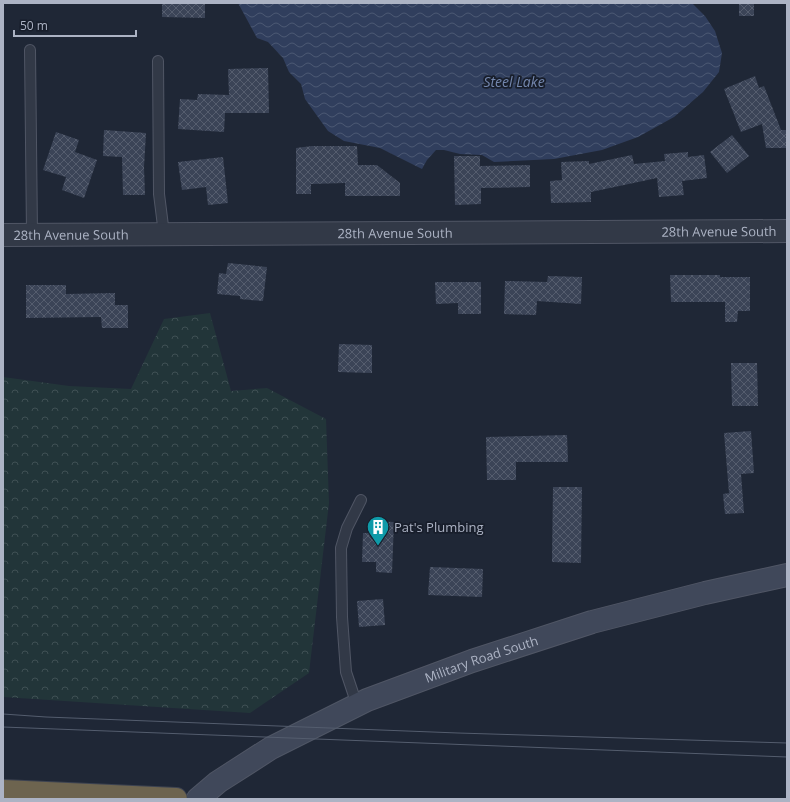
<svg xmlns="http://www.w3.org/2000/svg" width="790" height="802" font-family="'Open Sans',sans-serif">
<defs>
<pattern id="forest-crowns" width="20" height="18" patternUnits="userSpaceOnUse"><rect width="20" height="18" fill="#223539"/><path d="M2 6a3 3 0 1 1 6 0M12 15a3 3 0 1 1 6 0" fill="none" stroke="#3f5054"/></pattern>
<pattern id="water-waves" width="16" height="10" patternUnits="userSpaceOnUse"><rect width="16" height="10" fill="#303e5d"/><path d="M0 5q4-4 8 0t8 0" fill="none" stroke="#4b5873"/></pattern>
<pattern id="building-cross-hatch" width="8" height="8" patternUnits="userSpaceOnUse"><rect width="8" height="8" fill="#3b4457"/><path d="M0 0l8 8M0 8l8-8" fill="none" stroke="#555d6e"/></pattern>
</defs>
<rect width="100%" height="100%" fill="#1f2736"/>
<!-- forest -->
<path fill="url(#forest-crowns)" d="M210 313 231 391 267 388 326 419 329 503 309 673 250 713 3 697V377L69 386 131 389 164 319Z"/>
<!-- water -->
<path fill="url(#water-waves)" d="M238 3H692L705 16 715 31 722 53 719 72 703 92 674 117 638 137 602 150 554 159 494 162 482 155 460 154 444 150H436L427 160 422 169 380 148 344 141 328 131 305 99 301 84 289 72 283 58 268 42 257 38Z"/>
<!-- building -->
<path fill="url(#building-cross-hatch)" d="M162 3H205V18L162 17Z
M739 3H754V16H739Z
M268 68 269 113H225L224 132 178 129 180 99 197 100 198 94 229 95 228 69Z
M755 76 759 88 764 86 781 130H786L787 148H766L762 124 741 132 724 89Z
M104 130 146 133 144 167 145 195H123L122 157 103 156Z
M56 132 79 140 75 152 97 160 84 198 62 190 66 177 43 170Z
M732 135 749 156 727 173 710 152Z
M312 146H357L358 165H377L400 183V196H345V183L311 184V194H296V148Z
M688 152V157L704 155 707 178 682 181 684 195 659 197 657 178 591 192V202L551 203 550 181 562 180 561 162 589 161V164L632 155 634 164 665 161 664 154Z
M454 156H480V166L530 165V187L481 188V204L455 205Z
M223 157 228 203 208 205 206 187 182 190 178 162Z
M228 263 267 267 263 301 240 299V296L217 294 219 273 226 274Z
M670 275H720V277H750V311H738L737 322H725V302H671Z
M548 276 582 277 581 304 537 301 536 315 504 314 505 281 547 282Z
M435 282H481V314H458V303L436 304Z
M26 285H66V294L115 293V305H128V328H102L101 317 26 318Z
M339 344 372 345V373L338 372Z
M731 363H757L758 406H732Z
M751 431 754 473 741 474 744 513 725 514 723 494 729 493 724 433Z
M567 435 568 462H516V480H487L486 437Z
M553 487H582L581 563 552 562Z
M371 521 394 522 392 573 376 572V562H362L363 533H371Z
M430 567 483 569 482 597 428 595Z
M383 599 385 625 359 627 357 601Z"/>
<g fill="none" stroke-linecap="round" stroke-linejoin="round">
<!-- service casing -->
<g stroke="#505665" stroke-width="12">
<path id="service" d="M30 50 32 234
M158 61 159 194 164 234
M357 705 346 672 342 617 341 548 347 528 361 500"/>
</g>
<!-- tertiary casing -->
<g stroke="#505665" stroke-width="24">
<g id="tertiary">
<path id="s1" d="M3 235 787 231"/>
</g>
</g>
<!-- secondary casing -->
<g stroke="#505665" stroke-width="24">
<g id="secondary">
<path id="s2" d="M198 799 218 782 271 748 367 700 472 661 592 622 705 593 787 575"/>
</g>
</g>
<!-- motorway casing -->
<g stroke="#3d4351" stroke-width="24">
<path id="motorway" d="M3 791 176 799"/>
</g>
<!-- service -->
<use href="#service" stroke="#323947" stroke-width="10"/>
<!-- tertiary -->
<use href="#tertiary" stroke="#323947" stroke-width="22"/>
<!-- secondary -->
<use href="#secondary" stroke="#40485a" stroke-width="22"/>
<!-- motorway -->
<use href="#motorway" stroke="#6d644f" stroke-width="22"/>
<!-- tram -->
<path stroke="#545d6e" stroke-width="1" d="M3 714 46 717 458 733 787 743
M3 727 787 757"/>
</g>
<!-- icons -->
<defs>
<g id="building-pin" transform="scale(1.15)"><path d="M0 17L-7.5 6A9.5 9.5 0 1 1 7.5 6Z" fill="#0f9aa8" stroke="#181e2b"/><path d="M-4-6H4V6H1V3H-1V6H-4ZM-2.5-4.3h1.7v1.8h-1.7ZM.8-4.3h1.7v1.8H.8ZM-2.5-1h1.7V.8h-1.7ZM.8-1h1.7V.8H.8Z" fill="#fff"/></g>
</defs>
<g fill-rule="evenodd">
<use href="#building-pin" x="378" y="527"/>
</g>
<g text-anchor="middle" stroke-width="3.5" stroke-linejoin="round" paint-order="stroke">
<!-- street labels -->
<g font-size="13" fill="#acb3c4" stroke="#181e2b">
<text dy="5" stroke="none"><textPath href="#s1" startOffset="716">28th Avenue South</textPath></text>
<text dy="5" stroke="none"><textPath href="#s1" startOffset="392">28th Avenue South</textPath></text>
<text dy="5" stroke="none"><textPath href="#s1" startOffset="68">28th Avenue South</textPath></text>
<text dy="5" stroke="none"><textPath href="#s2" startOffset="318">Military Road South</textPath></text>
</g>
<!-- poi labels -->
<g font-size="13" fill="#acb3c4" stroke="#181e2b" text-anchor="start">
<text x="394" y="532">Pat's Plumbing</text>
</g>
<!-- water labels -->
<g font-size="14" font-style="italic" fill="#7487ae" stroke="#181e2b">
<text x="514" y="87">Steel Lake</text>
</g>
</g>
<!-- border -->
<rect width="790" height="802" fill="none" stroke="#acb3c4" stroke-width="8"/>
<!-- scale -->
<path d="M14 30v6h122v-6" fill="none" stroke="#acb3c4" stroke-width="2"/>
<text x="20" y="30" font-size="12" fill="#acb3c4" stroke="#181e2b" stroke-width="3" paint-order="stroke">50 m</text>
</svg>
